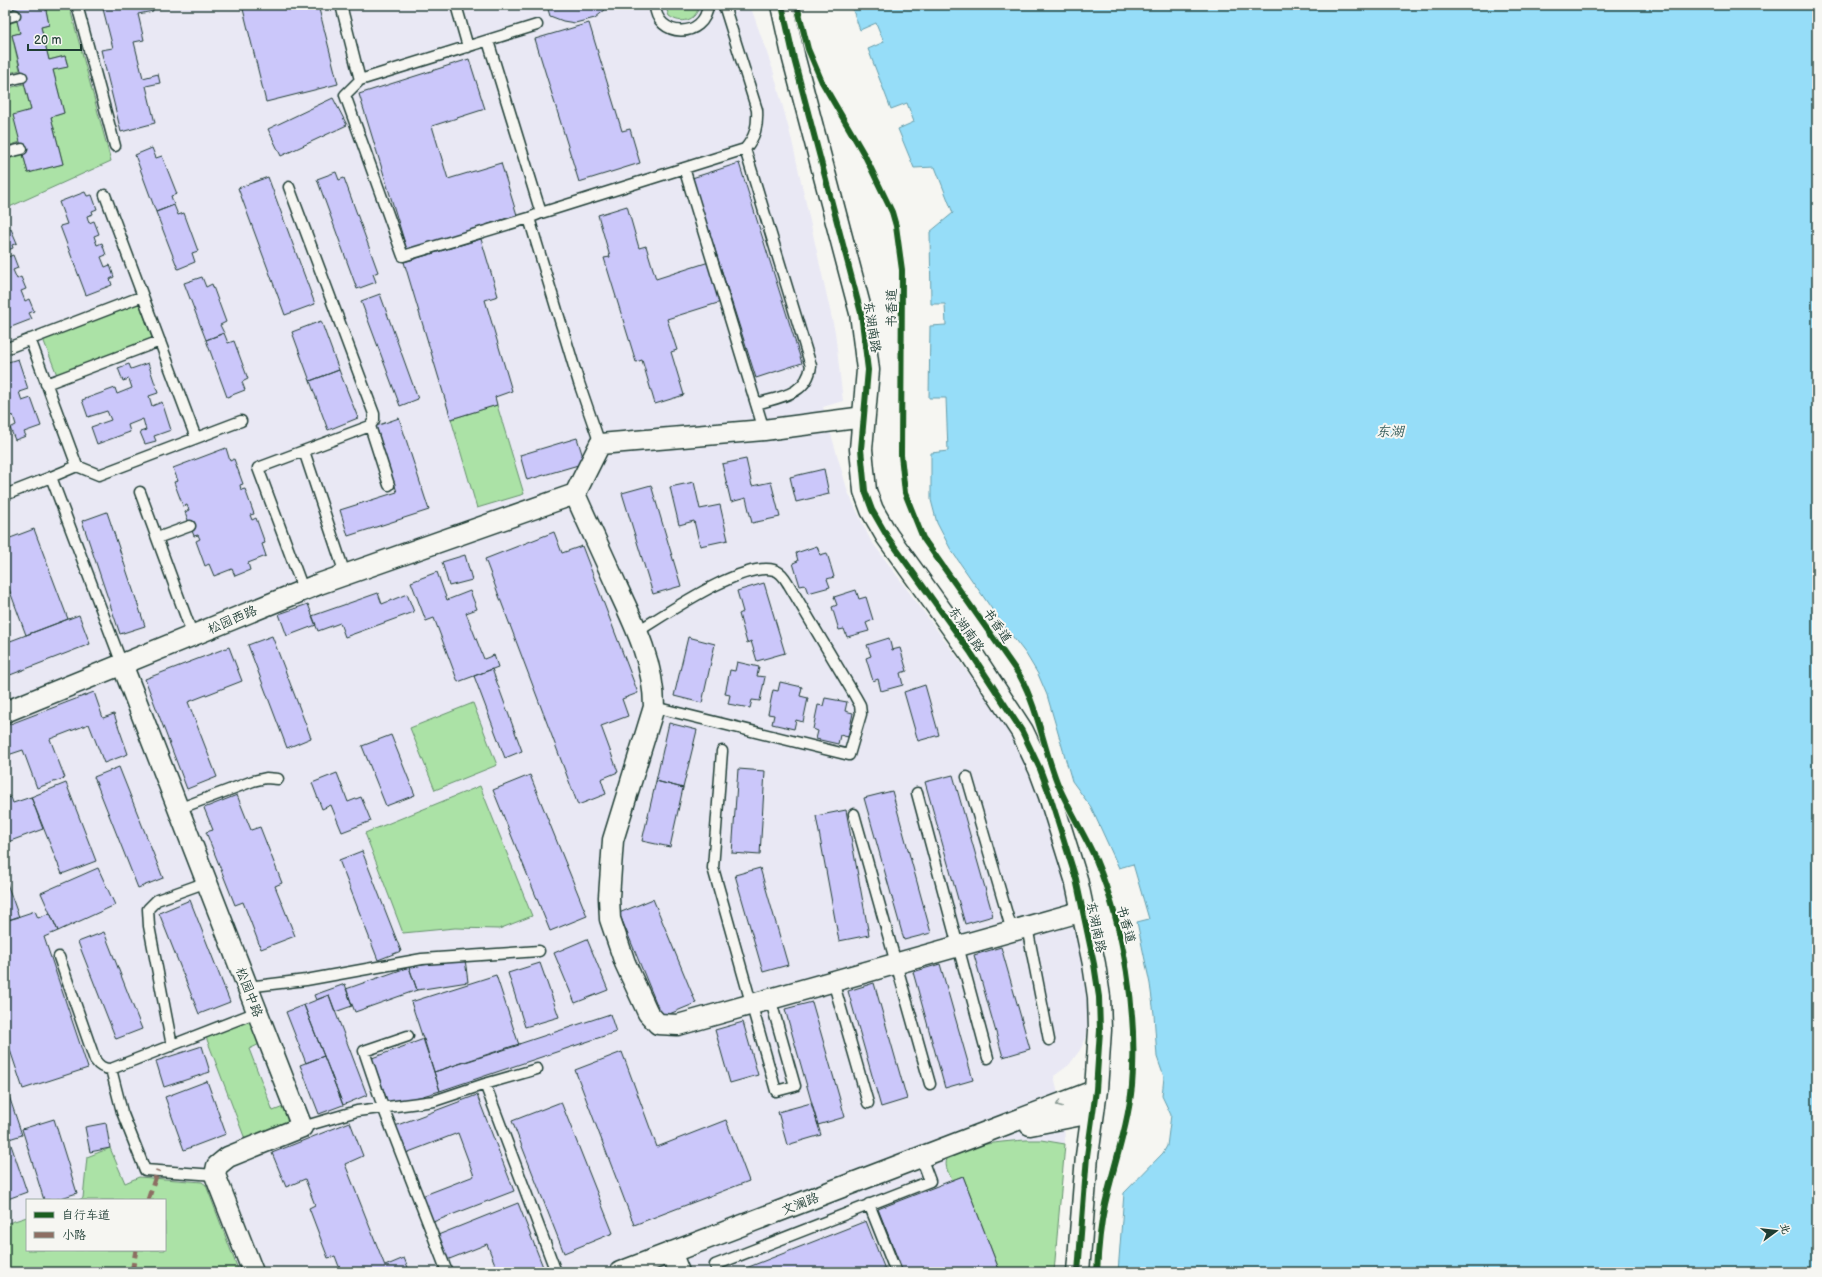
<svg xmlns="http://www.w3.org/2000/svg" width="1822" height="1277" font-family="'Balsamiq Sans','LXGW WenKai TC',sans-serif">
<rect width="100%" height="100%" fill="#f6f6f2"/>
<filter id="ink" filterUnits="userSpaceOnUse"><feTurbulence type="fractalNoise" baseFrequency=".025" numOctaves="2"/><feDisplacementMap in="SourceGraphic" scale="8" xChannelSelector="R" yChannelSelector="G"/><feConvolveMatrix kernelMatrix="1 2 1 2 8 2 1 2 1" color-interpolation-filters="sRGB"/></filter>
<g filter="url(#ink)">
<!-- built -->
<path fill="#e9e8f4" fill-rule="evenodd" d="M5 5H750L773 70 792 141 835 332 843 401 823 407 848 492 870 539 960 661 1010 734 1020 751 1039 800 1064 880 1088 994 1089 1023 1086 1038 1080 1050 1069 1065 1054 1076 1064 1118 1065 1144 1054 1272H5ZM27 1200H165V1250H27Z"/>
<!-- green -->
<path fill="#abe2a6" stroke="#65906d" d="M45 5H69L111 161 5 209V160L23 154 28 173 63 164 51 117 64 113 53 70 68 66 65 56 49 60 41 27 49 25Z
M665 5H699C697 21 681 25 669 16Z
M17 21 20 33 12 35 20 70 5 74V25Z
M24 84 31 110 20 142 5 147V89Z
M139 303 152 338 57 375 43 339Z
M497 405 524 494 477 508 451 419Z
M473 703 497 765 435 790 410 728Z
M480 786 532 916 499 929 455 928 403 933 365 833Z
M252 1019 262 1043 249 1049 273 1111 286 1106 292 1121 245 1139 206 1037Z
M1026 1140H1041L1065 1144 1054 1272H1000L963 1176 952 1180C949 1174 944 1166 947 1159 952 1145 1011 1141 1026 1140Z
M110 1148 125 1183 139 1177 202 1182 206 1185 239 1272H5V1224L27 1217V1250H165V1200H79L83 1198 87 1157Z"/>
<!-- water -->
<path fill="#96ddf8" stroke="#669daa" d="M851 5H1817V1272H1118L1124 1193 1163 1153 1167 1146 1171 1115 1162 1096 1164 1077 1157 1057 1154 1014 1150 984 1137 922 1149 919 1133 864 1119 868 1091 807 1072 781 1047 695 1038 674 1026 654 996 615 951 550 937 523 931 500V453L948 451 946 398H929L930 326 946 325 945 304H931L930 232 953 213 935 167 914 168 898 129 914 122 907 103 891 109 868 49 884 42 876 23 860 30Z"/>
<!-- building -->
<path fill="#cbc7fa" stroke="#1f3d34" d="M13 5H45L49 25 41 27 49 60 65 56 68 67 53 70 64 113 51 117 63 164 28 173 13 115 31 110 12 35 20 33Z
M102 5H136V6L152 5 153 11 138 14 144 40 134 42 143 78 158 74 160 83 146 86 155 123 121 132 101 50 113 48Z
M242 5H318L338 84 266 102Z
M536 5H611L595 18 575 23 563 21 550 16 547 6Z
M589 23 622 131 630 129 640 163 579 182 535 39Z
M469 59 485 109 432 126 448 179 501 163 517 215 407 250 359 94Z
M333 98 347 125 281 156 268 129Z
M152 148 156 158 162 156 177 194 171 196 174 205 156 212 135 155Z
M739 163 802 363 756 378 692 178Z
M336 172 339 180 344 178 378 272 373 274 376 282 357 289 317 179Z
M268 177 315 304 285 315 238 188Z
M85 192 87 196 92 195 97 209 92 211 93 214 87 216 89 223 94 221 99 234 94 236 97 245 102 243 106 255 101 257 105 267 110 265 114 277 110 279 112 285 86 295 60 226 67 224 59 202Z
M174 205 178 215 184 213 198 251 192 253 195 262 178 269 156 212Z
M627 206 639 248 646 246 656 279 709 262 721 302 667 319 677 350 671 352 684 395 655 404 642 360 636 362 604 258 610 257 598 215Z
M5 226 6 230 11 229 17 243 12 245 13 248 6 251 8 257 13 255 18 268 13 270 17 279 21 277 26 289 21 291 25 301 29 299 34 311 29 313 32 319 6 329Z
M481 239 498 296 485 300 512 391 495 397 497 405 451 419 404 262Z
M202 277 206 287 212 284 226 322 220 325 224 333 206 340 184 283Z
M380 294 418 399 400 406 361 301Z
M321 321 339 370 310 381 292 332Z
M224 333 228 343 234 341 248 379 242 382 245 390 227 397 206 340Z
M18 359 28 389 19 392 22 401 31 398 41 426 24 432 26 436 15 440 10 428 16 425 13 415 5 418V363Z
M148 363 158 393 149 396 152 406 162 402 171 430 154 436 156 441 145 444 140 432 146 430 143 419 128 425 130 432 97 444 91 427 111 420 107 411 88 417 82 400 115 388 117 394 132 388 129 379 123 381 118 368 129 364 131 369Z
M339 370 358 418 328 430 310 381Z
M399 418 429 510 348 536 340 510 397 492 376 426Z
M577 438 585 463 527 480 520 455Z
M226 448 230 461 234 459 243 484 240 485 241 490 245 489 254 514 250 515 252 520 256 518 265 543 262 544 266 556 248 563 250 570 235 576 232 569 214 576 209 564 205 566 196 541 200 539 198 535 194 536 185 512 189 510 187 505 183 506 174 482 178 481 173 468Z
M746 459 752 486 771 482 780 517 752 523 746 498 731 502 722 464Z
M824 469 829 494 796 502 790 477Z
M694 482 700 509 720 505 728 540 700 546 694 521 679 525 670 487Z
M651 485 681 586 653 594 622 493Z
M107 512 145 626 120 634 82 521Z
M34 529 68 619 26 635 5 578V540Z
M554 532 562 553 582 546 638 693 622 699 628 716 601 726 618 772 601 779 606 794 578 805 485 559Z
M817 546 820 555 827 553 834 577 827 579 830 587 808 593 805 585 800 586 793 563 798 561 796 553Z
M465 555 472 580 449 586 442 562Z
M437 572 447 600 470 591 477 609 466 613 484 659 494 655 498 667 458 682 434 618 426 621 411 582Z
M764 583 785 653 757 661 751 641 747 643 739 614 743 612 737 591Z
M856 590 859 599 866 597 873 620 866 623 869 631 847 637 844 629 839 630 832 607 837 605 834 597Z
M378 593 382 604 407 594 414 612 345 637 340 623 318 631 312 616Z
M308 604 316 625 287 636 279 614Z
M79 615 90 644 5 677V643Z
M5 628 10 641 5 643Z
M272 636 311 738 287 748 248 645Z
M688 637 715 644 702 703 674 696Z
M889 638 892 650 900 648 907 671 900 673 903 685 881 691 878 679 873 681 866 658 871 656 867 645Z
M229 647 242 681 188 702 217 777 187 789 145 679Z
M737 662 759 667 757 676 765 677 760 701 752 700 750 708 728 704 730 695 725 694 730 670 735 671Z
M492 669 522 751 505 758 474 676Z
M780 682 802 687 800 696 808 698 803 722 796 720 794 729 772 724 774 715 768 714 773 690 778 691Z
M925 685 939 735 918 741 904 692Z
M94 692 103 718 114 714 128 754 104 763 89 724 50 739 65 778 37 788 23 750 5 756V726Z
M825 698 847 702 845 711 853 713 848 737 840 735 838 744 816 739 818 731 813 729 818 705 823 706Z
M669 723 697 730 683 788 656 781Z
M391 735 415 795 386 806 362 746Z
M119 767 163 878 138 888 94 777Z
M738 769 765 771 760 855 732 853Z
M337 773 348 802 361 797 371 821 342 832 331 805 322 809 312 783Z
M530 775 587 916 550 931 493 790Z
M953 775 993 916 965 924 925 782Z
M656 781 683 788 670 847 642 841Z
M66 783 96 861 62 874 31 797Z
M892 791 931 933 904 940 864 798Z
M237 795 251 830 260 827 282 883 275 886 295 936 261 949 243 902 235 905 206 832 213 830 204 808Z
M11 797 13 803 31 797 43 829 5 843V799Z
M846 810 869 935 839 941 816 816Z
M362 851 401 951 378 960 339 860Z
M98 868 115 905 58 931 41 893Z
M760 868 788 965 763 972 735 875Z
M5 878 19 917 5 921Z
M653 899 696 1003 662 1017 619 913Z
M190 900 230 1002 199 1014 159 913Z
M35 911 38 918 50 913 58 931 44 937 88 1068 23 1089 5 1035V921Z
M104 932 142 1029 116 1039 78 942Z
M587 939 608 990 575 1003 554 953Z
M1001 947 1030 1049 1003 1057 974 955Z
M465 959 468 982 417 990 409 967Z
M540 963 559 1017 525 1027 508 973Z
M940 964 973 1080 945 1088 913 972Z
M409 967 417 990 355 1012 346 989Z
M496 975 519 1045 434 1072 411 1002Z
M874 983 907 1099 881 1107 848 991Z
M345 984 352 1006 335 1012 329 995 316 1000 314 995Z
M329 995 367 1095 343 1105 304 1005Z
M812 1002 845 1117 818 1125 785 1009Z
M304 1005 324 1056 306 1063 286 1012Z
M610 1014 616 1032 440 1091 434 1072Z
M743 1022 758 1075 730 1083 715 1030Z
M424 1039 440 1091 416 1098 388 1103 372 1058Z
M202 1046 210 1072 164 1087 156 1061Z
M622 1052 657 1147 726 1120 749 1181 634 1225 575 1070Z
M324 1056 343 1105 319 1114 300 1065Z
M207 1081 226 1134 184 1150 165 1097Z
M477 1095 514 1191 433 1222 422 1196 474 1176 458 1133 406 1153 395 1126Z
M9 1096 22 1135 9 1139 27 1192 5 1200V1098Z
M561 1102 613 1233 564 1253 512 1121Z
M811 1103 821 1135 787 1145 778 1112Z
M54 1119 77 1193 55 1200H44L22 1129Z
M350 1122 363 1156 345 1164 385 1266 404 1258 410 1272H341L335 1256 328 1258 309 1208 315 1205 305 1179 286 1187 272 1153Z
M106 1123 110 1148 90 1152 85 1127Z
M963 1176 1000 1272H903L878 1209Z
M518 1203 545 1272H498L487 1244 447 1260 438 1235Z
M866 1221 886 1272H736Z"/>
<g fill="none" stroke-linecap="round" stroke-linejoin="round">
<!-- lane casing -->
<g stroke="#1f3d34" stroke-width="13">
<path id="lane" d="M77 5 115 146
M341 5 360 80
M456 5 468 47
M655 5C656 38 705 40 708 5
M5 18 15 15
M537 25 360 80 345 95 403 256 529 218 541 213 745 149C755 137 758 126 757 110L724 5
M488 41 541 213
M5 81 22 77
M745 149 811 366C807 395 779 397 756 404
M5 153 22 149
M684 168 764 430
M289 187 374 414V420L370 426 389 485
M105 195 196 438
M529 218 579 383 600 444
M30 339 77 466
M5 349 143 296
M46 384 160 341
M304 451 345 574
M140 492 193 636
M5 495 51 477
M157 538 190 526
M303 589 258 468 370 426
M638 631C666 614 742 561 774 570 782 572 785 579 789 585L855 696 860 705 861 714 849 755 654 707
M122 664 51 477 77 466 99 475 241 421
M722 751 713 868 776 1091 795 1086 770 998
M967 777 1012 931
M917 793 988 1058
M178 809 253 781 266 778 278 779
M854 814 930 1084
M1027 927 1049 1040
M59 957 95 1060C99 1066 103 1069 111 1069L257 1012
M833 981 868 1103
M247 987 306 980 422 959 539 951
M408 1036 364 1051 383 1107 447 1272
M172 1046 149 926 148 909 157 900 207 882
M111 1069 122 1112 145 1170 215 1175
M485 1084 556 1272
M302 1127 357 1111 434 1101 485 1084 537 1069
M869 1204 896 1272
M718 1272 715 1265 930 1181 921 1157"/>
</g>
<!-- street casing -->
<g stroke="#1f3d34" stroke-width="23">
<path id="street" d="M575 494C589 526 604 557 618 589 636 627 654 665 654 707L613 840 609 897 610 919 625 963 648 1013 658 1024 678 1025 1083 911
M122 664 302 1127 228 1157 217 1166 215 1175 253 1272
M5 712 319 584 575 494 600 444 764 430 864 417
M1030 1125 1092 1113
M671 1252 679 1272
M620 1272 1096 1090"/>
</g>
<!-- secondary casing -->
<g stroke="#1f3d34" stroke-width="25">
<path id="secondary" d="M782 5 794 59 861 313 868 370 861 449 865 491 872 510 887 536 971 653 1022 731 1040 769 1050 796 1076 879 1094 964 1099 997 1100 1030 1096 1090 1087 1156 1078 1272"/>
</g>
<!-- lane -->
<use href="#lane" stroke="#f6f6f2" stroke-width="10"/>
<!-- street -->
<use href="#street" stroke="#f6f6f2" stroke-width="20"/>
<!-- secondary -->
<use href="#secondary" stroke="#f6f6f2" stroke-width="22"/>
<!-- quiet -->
<path stroke="#8d6e63" stroke-width="5" stroke-dasharray="10 5" stroke-linecap="butt" d="M148 1200 158 1170
M132 1272 136 1250"/>
<!-- cycleway casing -->
<g stroke="#f6f6f2" stroke-width="8">
<path id="cycleway" d="M782 5 794 59 861 313 868 370 861 449 865 491 872 510 887 536 971 653 1022 731 1040 769 1050 796 1076 879 1094 964 1099 997 1100 1030 1096 1090 1087 1156 1078 1272
M797 5 808 49 822 82 865 156 892 212 896 226 902 270 901 455 905 493 923 538 1020 676C1038 709 1043 746 1057 782 1068 809 1084 833 1096 860 1124 927 1138 1013 1132 1086 1128 1126 1114 1164 1105 1204 1100 1227 1098 1249 1097 1272"/>
</g>
<!-- cycleway -->
<use href="#cycleway" stroke="#1b5e20" stroke-width="6"/>
</g>
<!-- one-way arrows -->
<defs><path id="oneway-chevron" d="M-2-3.5L2.5 0L-2 3.5" fill="none" stroke-width="1.6" stroke-linecap="round" stroke-linejoin="round"/></defs>
<use stroke="#8a9a93" href="#oneway-chevron" transform="translate(1059 1104) rotate(159)"/>
</g>
<g text-anchor="middle" stroke-width="4" stroke-linejoin="round" paint-order="stroke">
<!-- street labels -->
<g font-size="13" fill="#1f3d34" stroke="#f6f6f2">
<text transform="translate(891 308) rotate(-90)" y="5">书香道</text>
<text transform="translate(873 327) rotate(81)" y="5">东湖南路</text>
<text transform="translate(232 619) rotate(-23)" y="5">松园西路</text>
<text transform="translate(998 625) rotate(55)" y="5">书香道</text>
<text transform="translate(967 629) rotate(55)" y="5">东湖南路</text>
<text transform="translate(1127 924) rotate(75)" y="5">书香道</text>
<text transform="translate(1097 927) rotate(78)" y="5">东湖南路</text>
<text transform="translate(250 992) rotate(69)" y="5">松园中路</text>
<text transform="translate(800 1203) rotate(-21)" y="5">文澜路</text>
</g>
<!-- water labels -->
<g font-size="14" font-style="italic" fill="#375d5b" stroke="#f6f6f2">
<text x="1390" y="436">东湖</text>
</g>
</g>
<!-- margin -->
<rect width="1822" height="1277" fill="none" stroke="#f6f6f2" stroke-width="20"/>
<rect x="10" y="10" width="1802" height="1257" fill="none" stroke="#1f3d34" stroke-width="1.5" filter="url(#ink)"/>
<!-- legend -->
<rect x="26" y="1199" width="140" height="52" fill="#f6f6f2" stroke="#a0aca6"/>
<rect x="34" y="1212" width="20" height="6" fill="#1b5e20" stroke="#a0aca6"/>
<text x="62" y="1219" font-size="12" fill="#1f3d34">自行车道</text>
<rect x="34" y="1232" width="20" height="6" fill="#8d6e63" stroke="#a0aca6"/>
<text x="62" y="1239" font-size="12" fill="#1f3d34">小路</text>
<!-- north arrow -->
<g transform="translate(1776 1231) rotate(75)" stroke="#f6f6f2" stroke-width="3" paint-order="stroke">
<path d="M0-3L7 15L0 10L-7 15Z" fill="#1f3d34"/>
<text y="-6" font-size="11" font-weight="bold" text-anchor="middle" fill="#1f3d34">北</text>
</g>
<!-- scale -->
<path d="M28 44v6h53v-6" fill="none" stroke="#1f3d34" stroke-width="2"/>
<text x="34" y="44" font-size="12" fill="#1f3d34" stroke="#f6f6f2" stroke-width="3" paint-order="stroke">20 m</text>
</svg>
